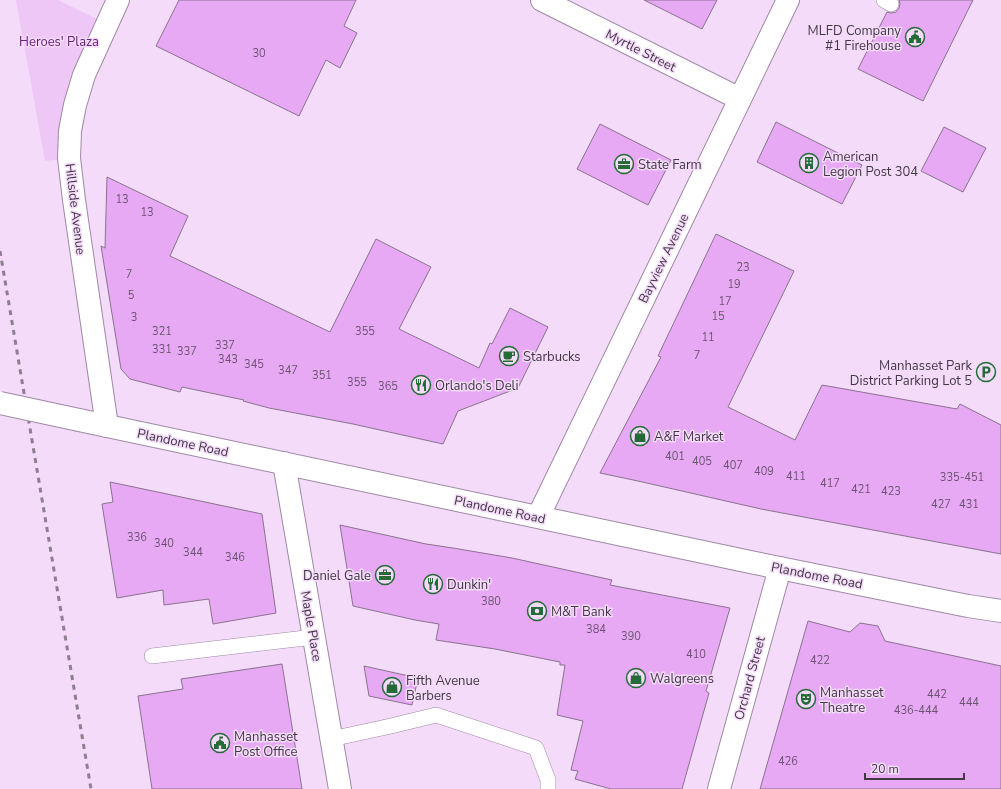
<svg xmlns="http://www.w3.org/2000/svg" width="1001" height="789" font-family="'Nunito Sans',sans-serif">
<rect width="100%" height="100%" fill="#f4dbf9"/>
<!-- green -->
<path fill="#efc7f7" d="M16 0H58L107 24 69 158 45 161Z"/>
<!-- building -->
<path fill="#e7a9f4" stroke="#89738e" d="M179 0H356L344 26 357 33 340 68 326 60 299 116 156 46Z
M644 0H717L702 29Z
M899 0H973L923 101 858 69 887 12 891 13 896 12 899 8 900 4Z
M776 122 862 165 842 204 757 162Z
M600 124 671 160 648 205 577 169Z
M944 127 986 148 963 192 921 171Z
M107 177 188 216 170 256 330 332 376 239 431 267 399 329 479 368 490 343 492 344 510 308 548 327 518 388 458 411 443 444 353 424 269 408 243 401 244 400 182 387 180 392 130 379 121 369 101 246 105 248Z
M716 234 794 271 728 407 795 440 822 385 957 409 960 404 1001 425V554L761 509 638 481 600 473 661 357 658 356Z
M110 482 262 514 276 613 213 624 209 599 164 605 163 590 117 598 102 504 113 502Z
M340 525 426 544 453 548 512 558 612 580 610 585 730 608 706 691 709 693 682 789H611L575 779 578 771 571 770 583 721 557 715 565 665H560V662L495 649 436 640 439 624 415 620 353 606Z
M808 621 850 632 860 623 878 626 885 641 1001 666V789H760Z
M282 664 302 789H152L138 696 183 689 181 679Z
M364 666 418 678 412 705 369 696Z"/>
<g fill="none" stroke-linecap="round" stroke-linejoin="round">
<!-- lane casing -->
<g stroke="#9f89a4" stroke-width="16">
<path id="lane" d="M884 0 891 4
M152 656 314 637
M331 739 391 726 436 715 536 748 548 780V789"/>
</g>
<!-- street casing -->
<g stroke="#9f89a4" stroke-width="24">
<path id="street" d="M542 0 740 99
M107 426 74 200 69 158 70 131 75 105 84 75 118 0
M284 463 340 789
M719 789 780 568"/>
</g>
<!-- secondary casing -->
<g stroke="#9f89a4" stroke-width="24">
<path id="secondary" d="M79 420 755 563 968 606 1001 611
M538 517 788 0"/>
</g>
<!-- lane -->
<use href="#lane" stroke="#fff" stroke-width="15"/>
<!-- street -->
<use href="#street" stroke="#fff" stroke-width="22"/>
<!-- secondary -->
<use href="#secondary" stroke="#fff" stroke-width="22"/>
<!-- rail -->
<path stroke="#8e7e91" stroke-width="3" stroke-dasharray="5 5" stroke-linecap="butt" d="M0 251 91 789"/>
<!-- secondary-bridge casing -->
<g stroke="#9f89a4" stroke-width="24" stroke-linecap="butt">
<path id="secondary-bridge" d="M0 403 79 420"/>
</g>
<!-- secondary-bridge -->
<use href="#secondary-bridge" stroke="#fff" stroke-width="22"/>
</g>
<!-- icons -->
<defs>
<g id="civic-ring" transform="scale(1)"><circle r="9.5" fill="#f4dbf9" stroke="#246b37" stroke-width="1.5"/><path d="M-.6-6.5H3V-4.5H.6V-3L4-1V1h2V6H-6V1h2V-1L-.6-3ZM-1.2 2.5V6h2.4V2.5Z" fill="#246b37"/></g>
<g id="building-ring" transform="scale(1)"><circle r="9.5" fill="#f4dbf9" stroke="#246b37" stroke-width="1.5"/><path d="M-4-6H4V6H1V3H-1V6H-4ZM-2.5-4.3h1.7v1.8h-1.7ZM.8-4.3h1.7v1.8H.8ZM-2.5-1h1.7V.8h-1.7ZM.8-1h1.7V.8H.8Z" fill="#246b37"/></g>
<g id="office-ring" transform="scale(1)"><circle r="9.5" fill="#f4dbf9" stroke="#246b37" stroke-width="1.5"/><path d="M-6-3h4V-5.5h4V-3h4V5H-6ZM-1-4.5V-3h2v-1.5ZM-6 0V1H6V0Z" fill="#246b37"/></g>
<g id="cafe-ring" transform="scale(1)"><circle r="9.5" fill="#f4dbf9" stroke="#246b37" stroke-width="1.5"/><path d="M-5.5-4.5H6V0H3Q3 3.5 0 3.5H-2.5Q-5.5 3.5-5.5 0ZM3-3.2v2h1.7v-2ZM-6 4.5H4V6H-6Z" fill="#246b37"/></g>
<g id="parking-ring" transform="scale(1)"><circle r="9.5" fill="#f4dbf9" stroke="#246b37" stroke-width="1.5"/><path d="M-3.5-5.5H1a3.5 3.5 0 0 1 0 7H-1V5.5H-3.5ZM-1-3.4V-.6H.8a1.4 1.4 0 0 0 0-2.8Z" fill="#246b37"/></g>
<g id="restaurant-ring" transform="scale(1)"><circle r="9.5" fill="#f4dbf9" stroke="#246b37" stroke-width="1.5"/><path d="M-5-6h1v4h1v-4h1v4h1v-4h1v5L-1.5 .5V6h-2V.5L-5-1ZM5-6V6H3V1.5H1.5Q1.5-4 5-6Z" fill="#246b37"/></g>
<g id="shop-ring" transform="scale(1)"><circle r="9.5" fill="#f4dbf9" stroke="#246b37" stroke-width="1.5"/><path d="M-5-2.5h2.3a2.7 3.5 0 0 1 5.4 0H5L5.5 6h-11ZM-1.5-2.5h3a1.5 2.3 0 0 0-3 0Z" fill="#246b37"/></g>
<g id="bank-ring" transform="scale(1)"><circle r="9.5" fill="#f4dbf9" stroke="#246b37" stroke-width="1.5"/><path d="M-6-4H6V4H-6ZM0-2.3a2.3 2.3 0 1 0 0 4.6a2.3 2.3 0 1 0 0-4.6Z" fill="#246b37"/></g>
<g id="theatre-ring" transform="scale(1)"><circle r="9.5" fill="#f4dbf9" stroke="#246b37" stroke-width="1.5"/><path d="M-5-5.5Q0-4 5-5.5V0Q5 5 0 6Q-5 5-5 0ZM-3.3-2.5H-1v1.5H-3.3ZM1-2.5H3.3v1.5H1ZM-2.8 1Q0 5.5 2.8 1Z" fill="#246b37"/></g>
</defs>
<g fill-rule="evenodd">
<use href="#civic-ring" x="915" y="37"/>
<use href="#building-ring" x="809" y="163"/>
<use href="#office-ring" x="624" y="164"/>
<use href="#cafe-ring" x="509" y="356"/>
<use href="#parking-ring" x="986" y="372"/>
<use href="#restaurant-ring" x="421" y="385"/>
<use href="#shop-ring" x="640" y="436"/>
<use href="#office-ring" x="385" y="575"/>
<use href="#restaurant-ring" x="433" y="584"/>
<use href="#bank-ring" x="537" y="611"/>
<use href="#shop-ring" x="636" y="678"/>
<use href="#shop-ring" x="392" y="687"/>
<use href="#theatre-ring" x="806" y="699"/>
<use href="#civic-ring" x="220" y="743"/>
</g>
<g text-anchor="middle" stroke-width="3" stroke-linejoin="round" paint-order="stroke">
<!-- number labels -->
<g font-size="11" fill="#6b5470">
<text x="259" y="57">30</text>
<text x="122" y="203">13</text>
<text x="147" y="216">13</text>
<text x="743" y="271">23</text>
<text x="129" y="278">7</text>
<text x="734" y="288">19</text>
<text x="131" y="299">5</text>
<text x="725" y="305">17</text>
<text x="718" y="320">15</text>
<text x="134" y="321">3</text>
<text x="162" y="335">321</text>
<text x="365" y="335">355</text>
<text x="708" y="341">11</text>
<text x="225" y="349">337</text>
<text x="162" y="353">331</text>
<text x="187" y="355">337</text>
<text x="697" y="359">7</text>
<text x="228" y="363">343</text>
<text x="254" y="368">345</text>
<text x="288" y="374">347</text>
<text x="322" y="379">351</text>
<text x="357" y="386">355</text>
<text x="388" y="390">365</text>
<text x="675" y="460">401</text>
<text x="702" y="465">405</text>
<text x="733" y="469">407</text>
<text x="764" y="475">409</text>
<text x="796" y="480">411</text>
<text x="962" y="481">335-451</text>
<text x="830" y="487">417</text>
<text x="861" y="493">421</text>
<text x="891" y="495">423</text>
<text x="941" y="508">427</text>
<text x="969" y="508">431</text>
<text x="137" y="541">336</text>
<text x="164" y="547">340</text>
<text x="193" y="556">344</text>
<text x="235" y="561">346</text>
<text x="491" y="605">380</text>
<text x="596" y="633">384</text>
<text x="631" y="640">390</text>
<text x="696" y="658">410</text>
<text x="820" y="664">422</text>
<text x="937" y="698">442</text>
<text x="969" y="706">444</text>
<text x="916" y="714">436-444</text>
<text x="788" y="765">426</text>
</g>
<!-- poi labels -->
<g font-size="13" fill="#423844" stroke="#f4dbf9" text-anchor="start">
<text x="901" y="35" text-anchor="end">MLFD Company<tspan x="901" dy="15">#1 Firehouse</tspan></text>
<text x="823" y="161">American<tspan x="823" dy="15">Legion Post 304</tspan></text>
<text x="638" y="169">State Farm</text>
<text x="523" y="361">Starbucks</text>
<text x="972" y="370" text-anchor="end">Manhasset Park<tspan x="972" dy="15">District Parking Lot 5</tspan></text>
<text x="435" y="390">Orlando's Deli</text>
<text x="654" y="441">A&amp;F Market</text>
<text x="371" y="580" text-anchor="end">Daniel Gale</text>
<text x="447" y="589">Dunkin'</text>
<text x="551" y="616">M&amp;T Bank</text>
<text x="650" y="683">Walgreens</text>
<text x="406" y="685">Fifth Avenue<tspan x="406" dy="15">Barbers</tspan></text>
<text x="820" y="697">Manhasset<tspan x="820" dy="15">Theatre</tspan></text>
<text x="234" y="741">Manhasset<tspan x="234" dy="15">Post Office</tspan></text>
</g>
<!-- park labels -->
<g font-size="13" fill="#6a2179" stroke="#f4dbf9">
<text x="59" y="46">Heroes' Plaza</text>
</g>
<!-- street labels -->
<g font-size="13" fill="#423844" stroke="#f4dbf9">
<text transform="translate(641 50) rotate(27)" y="5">Myrtle Street</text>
<text transform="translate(76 209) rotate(83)" y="5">Hillside Avenue</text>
<text transform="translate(663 258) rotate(-64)" y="5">Bayview Avenue</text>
<text transform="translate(183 442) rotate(12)" y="5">Plandome Road</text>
<text transform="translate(500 509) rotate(12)" y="5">Plandome Road</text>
<text transform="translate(817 575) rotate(11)" y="5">Plandome Road</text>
<text transform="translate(312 626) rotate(80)" y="5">Maple Place</text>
<text transform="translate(749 678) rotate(-75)" y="5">Orchard Street</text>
</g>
</g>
<!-- scale -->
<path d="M865 773v6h99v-6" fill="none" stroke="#423844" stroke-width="2"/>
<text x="871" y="773" font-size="12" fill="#423844" stroke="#f4dbf9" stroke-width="3" paint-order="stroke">20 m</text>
</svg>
